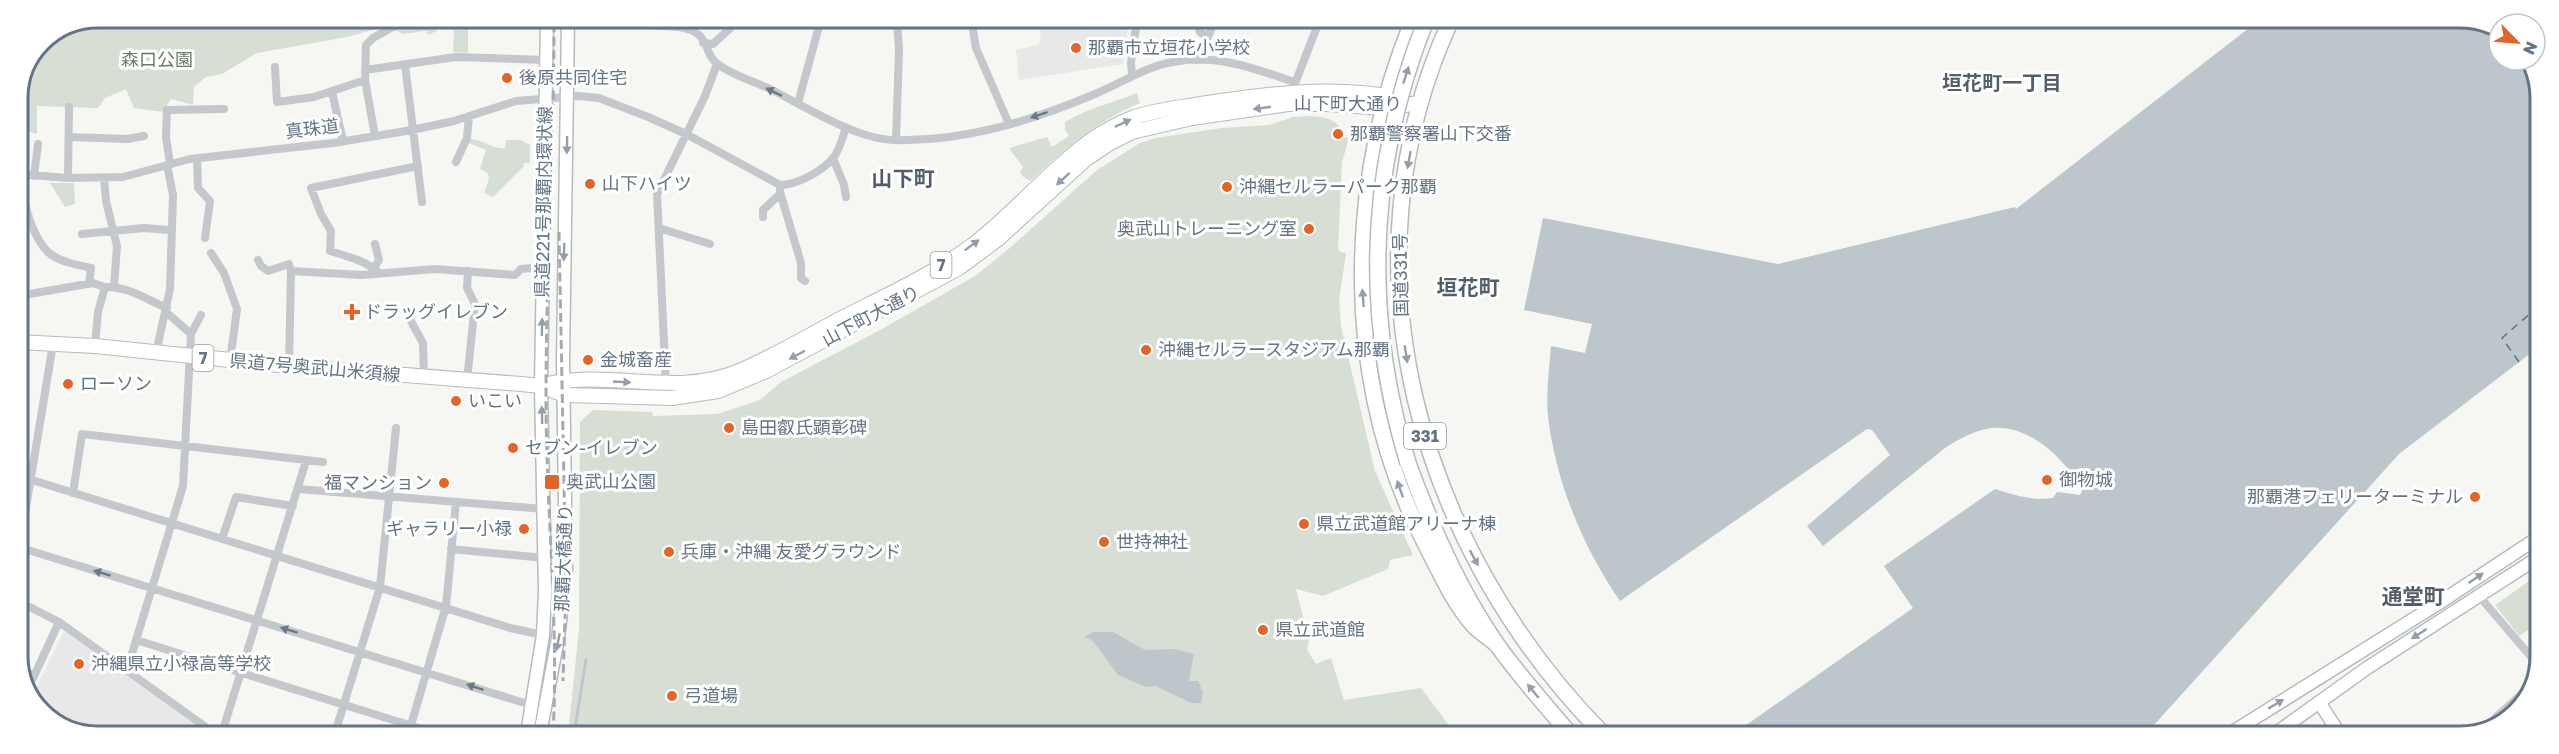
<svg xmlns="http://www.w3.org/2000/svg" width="2559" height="754" font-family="'Golos Text','Noto Sans JP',sans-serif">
<rect width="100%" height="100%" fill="#f6f7f3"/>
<!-- built -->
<path fill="#e7e8e7" d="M1038 19H1129L1123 64 1019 80 1016 50 1038 45 1041 39Z
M64 631 197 726 206 733H77L38 708 32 696Z"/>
<!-- green -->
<path fill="#d7ded4" d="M98 18H481L477 24 468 29V53L453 52 454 27 448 21 437 22V31L428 35 426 31 403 34 392 29H376L347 37 257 53 222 74 206 77 194 87 193 105 171 99 163 112 134 108 126 89 105 98 98 108 37 106V134L18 129V98L42 41Z
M1137 93 1140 103C1097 121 1064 150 1030 181L1022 176 1020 171 1023 167 1009 148 1047 137 1052 147 1069 136 1065 130V122C1088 108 1113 103 1137 93Z
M1293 117C1312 116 1339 113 1344 137L1349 138 1342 162 1338 249 1340 252 1346 253 1339 301 1341 326 1375 471 1413 555 1390 560 1388 569 1323 596 1296 589 1309 640 1307 650 1316 664 1331 658 1344 700 1421 688 1454 732V735L568 734 579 630 580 422 593 410 652 412 653 416 717 414 760 400 781 382 882 329 975 276 1011 247 1097 170 1140 143 1155 138 1222 128 1269 125Z
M471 139C483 140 495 150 505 148L506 140H520L530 145V163H524L523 167 493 197 484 193 489 179 488 173 480 169 486 150 469 143Z
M50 183H74L75 204 65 207Z
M2539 574 2538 658 2527 644 2534 639 2528 630 2519 636 2495 605Z"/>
<!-- water -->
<path fill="#bdc6cb" d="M2258 21H2482L2499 32V60H2528L2541 93 2540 346 2399 454 2144 736 1732 735 1913 608 1884 566 1995 489C2014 495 2032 501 2053 498L2057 492 2080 495 2082 491C2067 460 2029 424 1992 428 1975 430 1959 439 1945 448L1823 546 1807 526 1890 455 1872 430 1867 429 1620 601C1584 549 1558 487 1549 424 1545 399 1549 372 1551 346L1585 353 1592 324 1524 310 1543 218 1778 264 2015 207 2016 209Z
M1094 632H1113L1145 650 1174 649 1194 654 1189 681H1198L1203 692 1201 703H1191L1156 686 1146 687 1118 675 1099 649 1091 639 1084 637Z"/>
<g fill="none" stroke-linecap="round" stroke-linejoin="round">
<!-- stream -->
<path stroke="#bdc6cb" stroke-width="3" d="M574 734 586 660"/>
<!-- ferry -->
<path stroke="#617581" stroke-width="1.5" stroke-dasharray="8 6" stroke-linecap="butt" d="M2519 362 2502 338 2540 305"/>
<!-- secondary casing -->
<g stroke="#b6bbc0" stroke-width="15">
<path id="secondary" d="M2319 702 2341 736
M527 734 543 635 545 591 541 386 547 19
M540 734 558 638 566 571 563 360 568 19
M2226 736 2439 603 2539 537
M2272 736 2367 668 2539 557"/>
</g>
<!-- primary casing -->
<g stroke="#b7bbbf" stroke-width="16">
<path id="primary" d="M18 342 95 346 289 366 521 384 541 386 564 395 603 396 672 398 718 391 766 371 959 268 998 239 1086 159 1110 143 1132 132 1192 118 1288 104H1326L1383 108 1420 103
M541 386C605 367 673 398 737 372 773 357 808 336 842 318 885 296 931 275 970 247 1013 215 1047 172 1090 141 1103 132 1117 124 1132 118 1154 110 1178 108 1201 104 1266 94 1333 85 1398 98"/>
</g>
<!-- highway casing -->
<g stroke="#b7babd" stroke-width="18">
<path id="highway" d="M1413 20C1345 186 1342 383 1426 545 1440 572 1454 604 1475 627 1481 633 1490 638 1496 644
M1451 20C1337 266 1419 548 1604 735
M1408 463C1431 526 1459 591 1498 646 1520 677 1546 706 1571 735"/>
</g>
<!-- street -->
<path stroke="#c4c7cb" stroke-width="8" d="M915 19 942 21 951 19
M971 19 976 48 1009 124
M1195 19 1200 32 1208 37
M568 21 679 27C713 32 701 53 719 65 733 75 752 81 768 88 803 105 855 139 893 140 964 142 1031 121 1095 94 1124 82 1147 65 1179 61 1219 55 1257 69 1294 82
M703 43 713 44 740 19
M1197 60 1216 19
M405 65 422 202
M275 67 277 102 314 97 365 80
M365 70 456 57 546 60
M1132 74 1131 63 1137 19
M1294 86 1320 19
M332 92 343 141
M798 103 821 19
M375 136 365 80 366 45 373 38 409 18
M69 137 127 139 144 136
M896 140 899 50 897 19
M197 158 198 188 210 201 205 238
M833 158 844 185 846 197
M456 162 467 138 469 116
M170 164 166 137 167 110 224 109
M18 174 68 178 123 177 190 159 333 143 412 130 454 121 516 101 578 96 599 98 648 117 686 134 780 185C797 185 823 171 834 157 840 149 843 136 846 127
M34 176 38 144
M68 178 69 107
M104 178 106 201 117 246 114 287
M780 185V192L801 263V278L805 281
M763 217V210L780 194
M30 221C44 258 55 260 91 268L89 284
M18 227 30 221 23 198 21 174
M659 228 710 244
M82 234 144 228 170 230
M211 253 224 273 237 309 230 361
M258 260 261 266 268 271 289 264 291 271
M374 268 379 260 375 244
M379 273C367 261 346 256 330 251L331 231 321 214 311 188 418 166
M18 296 93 283 105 287
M408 316 423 343 424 377
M191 334 201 315
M95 346 98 312 105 287C128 286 147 300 167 308
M156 353 170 289 173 195 167 165
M289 366 291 271 362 275 435 269 515 275 521 269 542 267
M467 380 475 304 467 288 468 271
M666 384 657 194 705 96 717 64
M32 480 510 628 543 635
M298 489 544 509
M73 493 82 434 323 462
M222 539 236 497 293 506
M18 547 531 705
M451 549 545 558
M18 556 53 344
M2479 596 2538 665
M18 601 59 622 214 733
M136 640 438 734
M22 669 34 676
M127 670 183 486 191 334 166 312
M29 687 59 622
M411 725 446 606 456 502
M2483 729 2535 682
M222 733 306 461
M335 733 380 587 396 428"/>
<!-- secondary -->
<use href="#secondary" stroke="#fff" stroke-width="12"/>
<!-- primary -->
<use href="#primary" stroke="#fff" stroke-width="14"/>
<!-- highway -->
<use href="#highway" stroke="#fff" stroke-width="15"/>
<!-- rail -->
<path stroke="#a4aab0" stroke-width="3" stroke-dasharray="9 4.5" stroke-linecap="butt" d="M559 232 566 584 563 681
M553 734C559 622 546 510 546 399 546 272 554 145 554 19"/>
<!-- highway-bridge casing -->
<g stroke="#b7babd" stroke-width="18" stroke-linecap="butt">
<path id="highway-bridge" d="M1408 463C1362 312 1368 166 1426 20"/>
</g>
<!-- highway-bridge -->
<use href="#highway-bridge" stroke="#fff" stroke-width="15"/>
</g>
<!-- one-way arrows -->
<defs><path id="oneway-solid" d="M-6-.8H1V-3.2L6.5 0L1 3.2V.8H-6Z" transform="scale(1.5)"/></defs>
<g fill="#939eaa">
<use href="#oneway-solid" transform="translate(1406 75) rotate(-72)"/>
<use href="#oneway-solid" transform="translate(1262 108) rotate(172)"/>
<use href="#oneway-solid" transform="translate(1123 123) rotate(-25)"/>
<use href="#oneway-solid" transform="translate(567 145) rotate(91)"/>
<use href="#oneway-solid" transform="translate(1409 160) rotate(100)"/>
<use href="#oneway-solid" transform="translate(1063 179) rotate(138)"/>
<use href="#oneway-solid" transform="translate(972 245) rotate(-37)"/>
<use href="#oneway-solid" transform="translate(564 252) rotate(92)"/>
<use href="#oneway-solid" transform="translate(1363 298) rotate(-94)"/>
<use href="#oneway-solid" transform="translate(542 327) rotate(-89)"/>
<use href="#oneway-solid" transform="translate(1406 354) rotate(81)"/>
<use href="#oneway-solid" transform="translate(797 355) rotate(152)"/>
<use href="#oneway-solid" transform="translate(622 382) rotate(3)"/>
<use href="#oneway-solid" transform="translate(542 415) rotate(-91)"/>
<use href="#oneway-solid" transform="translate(1400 489) rotate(-110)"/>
<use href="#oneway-solid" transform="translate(1474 558) rotate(62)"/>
<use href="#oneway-solid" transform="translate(2476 578) rotate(-34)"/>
<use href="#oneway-solid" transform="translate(2419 634) rotate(147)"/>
<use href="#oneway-solid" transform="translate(558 642) rotate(101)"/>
<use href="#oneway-solid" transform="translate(1533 691) rotate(-129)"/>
<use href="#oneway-solid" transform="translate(2276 704) rotate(-31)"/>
</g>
<g fill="#6a7888">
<use href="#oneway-solid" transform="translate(774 92) rotate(-154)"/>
<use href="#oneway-solid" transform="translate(1039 115) rotate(162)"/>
<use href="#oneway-solid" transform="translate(102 573) rotate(-163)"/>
<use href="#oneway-solid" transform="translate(289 630) rotate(-163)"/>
<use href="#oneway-solid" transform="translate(475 687) rotate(-162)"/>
</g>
<!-- markers -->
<g fill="#e46326" stroke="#fff" stroke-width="2">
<circle cx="1076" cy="48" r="6"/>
<circle cx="507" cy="78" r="6"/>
<circle cx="1338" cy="134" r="6"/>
<circle cx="590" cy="184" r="6"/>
<circle cx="1227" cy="187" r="6"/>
<circle cx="1309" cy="229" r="6"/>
<path d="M349 303h6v6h6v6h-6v6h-6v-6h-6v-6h6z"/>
<circle cx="1146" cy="350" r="6"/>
<circle cx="588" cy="360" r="6"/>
<circle cx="68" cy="384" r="6"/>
<circle cx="456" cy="401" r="6"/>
<circle cx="729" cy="428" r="6"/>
<circle cx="513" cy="448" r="6"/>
<circle cx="2047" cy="480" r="6"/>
<rect x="544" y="474" width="16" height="16" rx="3"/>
<circle cx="444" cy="483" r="6"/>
<circle cx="2475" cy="497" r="6"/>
<circle cx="1304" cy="524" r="6"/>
<circle cx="524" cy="529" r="6"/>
<circle cx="1104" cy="542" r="6"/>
<circle cx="669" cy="552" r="6"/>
<circle cx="1263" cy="630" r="6"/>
<circle cx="79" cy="664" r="6"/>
<circle cx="672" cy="696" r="6"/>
</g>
<g text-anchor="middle" stroke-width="6" stroke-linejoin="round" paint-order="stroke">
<!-- shield labels -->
<g fill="#fff" stroke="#939eaa" stroke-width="1.5">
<rect x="930.5" y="252" width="21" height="26" rx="4.5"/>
<rect x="192.5" y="345" width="21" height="26" rx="4.5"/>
<rect x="1404" y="423" width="42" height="26" rx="4.5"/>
</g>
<g font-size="16" font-weight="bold" fill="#657485">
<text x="941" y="271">7</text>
<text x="203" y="364">7</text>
<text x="1425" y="442">331</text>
</g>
<!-- poi labels -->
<g font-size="18" fill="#657485" stroke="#fff" text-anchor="start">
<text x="1088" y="54">那覇市立垣花小学校</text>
<text x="519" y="84">後原共同住宅</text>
<text x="1350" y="140">那覇警察署山下交番</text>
<text x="602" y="190">山下ハイツ</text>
<text x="1239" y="193">沖縄セルラーパーク那覇</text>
<text x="1297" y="235" text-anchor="end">奥武山トレーニング室</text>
<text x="364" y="318">ドラッグイレブン</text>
<text x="1158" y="356">沖縄セルラースタジアム那覇</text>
<text x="600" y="366">金城畜産</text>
<text x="80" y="390">ローソン</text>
<text x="468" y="407">いこい</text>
<text x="741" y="434">島田叡氏顕彰碑</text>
<text x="525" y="454">セブン-イレブン</text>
<text x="2059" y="486">御物城</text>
<text x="566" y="488">奥武山公園</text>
<text x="432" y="489" text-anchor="end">福マンション</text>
<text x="2463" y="503" text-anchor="end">那覇港フェリーターミナル</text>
<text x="1316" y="530">県立武道館アリーナ棟</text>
<text x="512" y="535" text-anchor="end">ギャラリー小禄</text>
<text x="1116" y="548">世持神社</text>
<text x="681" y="558">兵庫・沖縄 友愛グラウンド</text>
<text x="1275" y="636">県立武道館</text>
<text x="91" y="670">沖縄県立小禄高等学校</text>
<text x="684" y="702">弓道場</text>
</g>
<!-- park labels -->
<g font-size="18" fill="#677c64" stroke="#fff">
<text x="157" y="66">森口公園</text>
</g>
<!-- street labels -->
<g font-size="18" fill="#657485" stroke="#fff">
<text x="1348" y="110">山下町大通り</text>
<text transform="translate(312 129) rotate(-7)" y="6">真珠道</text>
<text transform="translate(544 202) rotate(-89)" y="6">県道221号那覇内環状線</text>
<text transform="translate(1401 275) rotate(-91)" y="6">国道331号</text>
<text transform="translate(871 316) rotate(-28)" y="6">山下町大通り</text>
<text transform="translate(315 368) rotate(5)" y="6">県道7号奥武山米須線</text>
<text transform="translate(564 558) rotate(-88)" y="6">那覇大橋通り</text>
</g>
<!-- neighbourhood labels -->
<g font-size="20" font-weight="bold" fill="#535e6a" stroke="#fff">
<text x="2002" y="90">垣花町一丁目</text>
</g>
<!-- quarter labels -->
<g font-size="21" font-weight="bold" fill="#535e6a" stroke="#fff">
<text x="903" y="186">山下町</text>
<text x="1468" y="295">垣花町</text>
<text x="2413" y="604">通堂町</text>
</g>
</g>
<!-- crop -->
<path d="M0 0H2559V754H0ZM98 28H2460A70 70 0 0 1 2530 98V656A70 70 0 0 1 2460 726H98A70 70 0 0 1 28 656V98A70 70 0 0 1 98 28Z" fill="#fff" fill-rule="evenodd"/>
<path fill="none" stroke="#657485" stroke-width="3" d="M98 28H2460A70 70 0 0 1 2530 98V656A70 70 0 0 1 2460 726H98A70 70 0 0 1 28 656V98A70 70 0 0 1 98 28Z"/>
<!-- north arrow -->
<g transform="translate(2517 42) rotate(115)"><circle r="28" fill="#ffffff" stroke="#c1c7ce" stroke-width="1.5"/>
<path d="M0-4.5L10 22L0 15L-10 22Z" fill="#e46326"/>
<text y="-9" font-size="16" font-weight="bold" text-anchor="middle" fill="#657485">N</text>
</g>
</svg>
